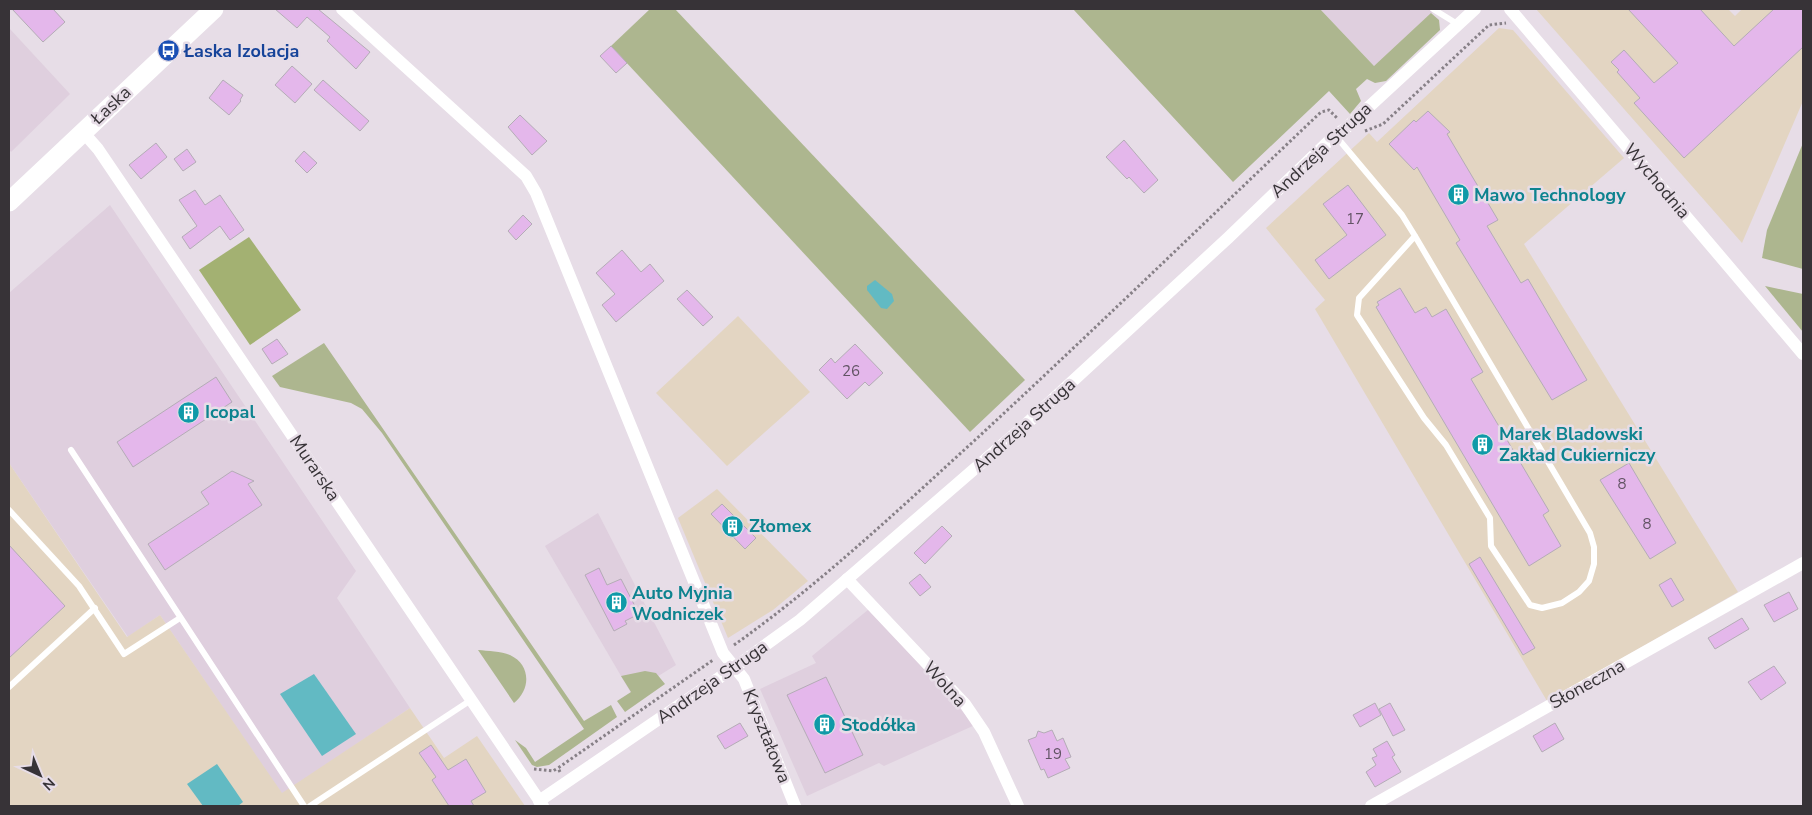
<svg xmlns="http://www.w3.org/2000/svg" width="1812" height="815" font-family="'Nunito Sans',sans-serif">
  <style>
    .built { fill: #dfcfde }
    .industrial { fill: #e3d5c2 }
    .green { fill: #adb68f }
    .forest { fill: #a3b172 }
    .water { fill: #62bac3 }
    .building { fill: #e4b7eb; stroke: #b4acb6 }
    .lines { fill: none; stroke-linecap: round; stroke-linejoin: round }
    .path { stroke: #878087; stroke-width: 3; stroke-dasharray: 2.5 2.5; stroke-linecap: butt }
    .lane { stroke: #fff; stroke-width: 6 }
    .street { stroke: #fff; stroke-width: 12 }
    .secondary { stroke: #fff; stroke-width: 19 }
    .labels { text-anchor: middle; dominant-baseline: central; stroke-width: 5; stroke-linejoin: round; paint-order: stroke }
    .number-label { font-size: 15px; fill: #625464 }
    .transit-label { font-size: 18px; font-weight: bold; fill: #164399; stroke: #e7dde7; text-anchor: start }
    .street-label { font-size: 18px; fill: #373337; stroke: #e7dde7 }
    .culture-label { font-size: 18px; font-weight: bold; fill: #0d838f; stroke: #e7dde7; text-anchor: start }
  </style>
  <rect width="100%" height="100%" fill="#e7dde7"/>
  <g class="built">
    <polygon points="1320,9 1436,9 1374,66"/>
    <polygon points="9,28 70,94 11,152 9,149"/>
    <polygon points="110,205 356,571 337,598 410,708 282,794 160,615 128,637 9,463 9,293"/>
    <polygon points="598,513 676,665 631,693 545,546"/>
    <polygon points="869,609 975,725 884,766 879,763 807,796 760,689 816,663 812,656"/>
  </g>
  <g class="industrial">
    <polygon points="1536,9 1728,9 1735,16 1742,9 1803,9 1803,101 1742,243"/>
    <polygon points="1499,28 1513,30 1624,158 1524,244 1738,592 1547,701 1315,309 1325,300 1266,228 1369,133 1377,142"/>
    <polygon points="738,316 810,392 727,466 656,393"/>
    <polygon points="9,463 127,637 160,615 282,793 410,708 444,758 477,736 525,806 9,806"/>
    <polygon points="717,489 808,581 773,610 728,638 678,518"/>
  </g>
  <g class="green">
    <polygon points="650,9 675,9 1025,380 970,432 611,46"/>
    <polygon points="1073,9 1320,9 1374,66 1431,13 1439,20 1440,30 1386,81 1375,83 1367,79 1356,89 1361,101 1350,114 1329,91 1233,182"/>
    <polygon points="1803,143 1803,269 1762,258 1767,230"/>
    <polygon points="1765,286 1803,294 1803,332"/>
    <polygon points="324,343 584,721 611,705 617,717 549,765 537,767 532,765 515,740 526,748 535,762 584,729 382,433 362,409 351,403 280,387 272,376"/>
    <path d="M478,650C488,651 501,651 510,655C531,665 531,689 514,703Z"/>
    <polygon points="645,671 656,673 665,684 625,712 617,701 631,692 621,676"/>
  </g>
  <polygon class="forest" points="249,237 301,310 250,345 199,270"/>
  <g class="water">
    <polygon points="875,280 892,294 894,301 887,309 881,308 867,290 867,286"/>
    <polygon points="314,674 356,734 322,756 280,694"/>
    <polygon points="217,764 243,802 238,806 203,806 187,784"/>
  </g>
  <g class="building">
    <polygon points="12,9 53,9 65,22 43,42"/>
    <polygon points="275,9 318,9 370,52 356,69 327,41 330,37 307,17 297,28"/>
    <polygon points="1628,9 1700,9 1734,46 1774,9 1803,9 1803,47 1684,158 1634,103 1640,98 1617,72 1619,70 1611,62 1624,50 1654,83 1678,63"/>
    <polygon points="611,46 627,63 616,73 600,56"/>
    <polygon points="292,66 312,84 295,103 275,85"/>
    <polygon points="223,80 243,95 240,100 241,101 229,115 209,98"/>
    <polygon points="323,80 369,121 360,131 314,90"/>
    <polygon points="1428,111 1450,132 1447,134 1498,220 1487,226 1521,283 1528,279 1587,380 1552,400 1456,243 1460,240 1417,167 1414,170 1389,144 1414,120 1416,122"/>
    <polygon points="520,115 547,141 532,155 508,127"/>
    <polygon points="1124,140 1158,180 1144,193 1129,177 1127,179 1106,157"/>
    <polygon points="156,143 167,157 141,179 129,165"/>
    <polygon points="187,149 196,162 183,171 174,159"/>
    <polygon points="304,151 317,163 307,173 295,161"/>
    <polygon points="1348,185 1386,235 1329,279 1315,260 1347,235 1323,204"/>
    <polygon points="195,190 205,205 220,195 244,230 230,240 220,226 190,249 182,237 197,226 179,200"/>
    <polygon points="523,215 532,224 516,240 508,231"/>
    <polygon points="622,250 641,272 650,264 664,281 616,322 602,305 615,294 596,273"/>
    <polygon points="1400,288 1415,313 1426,307 1432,317 1446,309 1483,372 1471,379 1549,511 1543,515 1561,546 1529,566 1376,307 1379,305 1377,302"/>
    <polygon points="687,290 713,317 703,326 677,299"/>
    <polygon points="277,339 288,354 272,364 262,349"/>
    <polygon points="855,344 883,373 869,386 865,382 847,399 819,370 831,358 835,363"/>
    <polygon points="216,377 232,402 133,467 117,442"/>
    <polygon points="1629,463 1676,543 1650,559 1600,480"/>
    <polygon points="232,471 254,481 248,484 262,505 165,570 148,544 209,504 201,492"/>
    <polygon points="722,504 756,538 745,549 711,514"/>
    <polygon points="942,526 952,536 925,564 914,553"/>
    <polygon points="9,545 65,606 9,658"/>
    <polygon points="1480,557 1535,648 1523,655 1469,564"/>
    <polygon points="599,568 607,585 621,579 639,614 625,621 627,624 614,631 585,575"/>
    <polygon points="920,574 931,587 920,596 909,583"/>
    <polygon points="1671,578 1684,600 1672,607 1659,585"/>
    <polygon points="1789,592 1798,609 1774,622 1764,605"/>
    <polygon points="1742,618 1749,629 1715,649 1708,638"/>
    <polygon points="1774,666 1786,683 1761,700 1748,682"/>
    <polygon points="826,677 863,755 825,773 787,695"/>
    <polygon points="1375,703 1381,715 1360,727 1353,715"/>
    <polygon points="1390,703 1405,730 1393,736 1379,709"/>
    <polygon points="740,723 748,736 725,749 717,736"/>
    <polygon points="1555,723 1564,739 1542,752 1533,736"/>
    <polygon points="1052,730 1057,741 1063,738 1071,757 1065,759 1070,768 1048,778 1044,769 1041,770 1028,740 1036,737 1038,731 1044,733"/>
    <polygon points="1387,741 1395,755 1392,757 1401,772 1375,787 1366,772 1376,765 1372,758 1377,756 1373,749"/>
    <polygon points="431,745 448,770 466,759 486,792 471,801 474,806 449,806 432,780 436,777 419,753"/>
  </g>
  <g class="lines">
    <g class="path">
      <polyline points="1365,131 1383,124 1489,25 1506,23"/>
      <path d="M734,645C820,584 896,512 974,441C1091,333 1205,222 1321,112L1329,110L1337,118"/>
      <polyline points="534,769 553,771 558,768"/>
      <polyline points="560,772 558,768 713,660"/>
    </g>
    <g class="lane">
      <polyline points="1433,9 1459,25"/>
      <polyline points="1335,135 1402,215 1415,236 1590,533 1594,547 1594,564 1589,581 1579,592 1562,603 1542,608 1530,605 1491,546 1490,518 1446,445 1424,418 1357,315 1359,298 1415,236"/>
      <polyline points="71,450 304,806"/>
      <polyline points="9,510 79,586 124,654 180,618"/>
      <polyline points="9,687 95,608"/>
      <polyline points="310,806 471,700"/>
    </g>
    <g class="street">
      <polyline points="342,9 526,176 536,193 723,653 744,679 795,806"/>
      <polyline points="1510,9 1803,354"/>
      <polyline points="83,132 98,149 543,806"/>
      <polyline points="847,579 965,704 984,732 1018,806"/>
      <polyline points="539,801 735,667 800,620 1024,426 1228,238 1335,135 1346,128 1475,9"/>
      <polyline points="1371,806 1803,563"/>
    </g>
    <polyline class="secondary" points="9,202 214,9"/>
  </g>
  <defs>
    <symbol id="bus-disc" viewBox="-11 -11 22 22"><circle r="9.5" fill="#1a4fb4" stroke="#e7dde7"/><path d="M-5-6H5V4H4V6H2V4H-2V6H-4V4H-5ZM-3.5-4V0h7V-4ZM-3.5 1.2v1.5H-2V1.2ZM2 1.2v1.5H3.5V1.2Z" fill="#fff"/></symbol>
    <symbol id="building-disc" viewBox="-11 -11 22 22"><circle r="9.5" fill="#0f9aa8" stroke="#e7dde7"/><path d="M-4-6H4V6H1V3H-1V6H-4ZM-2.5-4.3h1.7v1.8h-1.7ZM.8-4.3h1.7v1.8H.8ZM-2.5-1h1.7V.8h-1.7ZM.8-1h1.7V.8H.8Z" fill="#fff"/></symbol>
  </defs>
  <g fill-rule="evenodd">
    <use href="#bus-disc" x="156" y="38" width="25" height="25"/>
    <use href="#building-disc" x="1446" y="182" width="25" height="25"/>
    <use href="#building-disc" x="176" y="400" width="25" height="25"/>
    <use href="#building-disc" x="1470" y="432" width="25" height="25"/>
    <use href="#building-disc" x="720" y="514" width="25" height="25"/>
    <use href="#building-disc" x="604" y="590" width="25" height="25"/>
    <use href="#building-disc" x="812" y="712" width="25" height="25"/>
  </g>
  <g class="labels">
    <g class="number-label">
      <text x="1355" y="219">17</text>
      <text x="851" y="371">26</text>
      <text x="1622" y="484">8</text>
      <text x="1647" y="524">8</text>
      <text x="1053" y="754">19</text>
    </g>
    <g class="transit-label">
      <text x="184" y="51">Łaska Izolacja</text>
    </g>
    <g class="street-label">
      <text transform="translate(111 105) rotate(-43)">Łaska</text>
      <text transform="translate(1321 150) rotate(-43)">Andrzeja Struga</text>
      <text transform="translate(1657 181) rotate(50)">Wychodnia</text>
      <text transform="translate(1024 425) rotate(-42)">Andrzeja Struga</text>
      <text transform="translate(315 468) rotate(56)">Murarska</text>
      <text transform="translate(712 682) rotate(-35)">Andrzeja Struga</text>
      <text transform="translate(945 684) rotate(48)">Wolna</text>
      <text transform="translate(1587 684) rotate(-29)">Słoneczna</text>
      <text transform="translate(767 736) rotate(68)">Kryształowa</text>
    </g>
    <g class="culture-label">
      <text x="1474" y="195">Mawo Technology</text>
      <text x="205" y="412">Icopal</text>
      <text x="1499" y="434">Marek Bladowski<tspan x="1499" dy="21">Zakład Cukierniczy</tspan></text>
      <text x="749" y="526">Złomex</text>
      <text x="632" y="593">Auto Myjnia<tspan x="632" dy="21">Wodniczek</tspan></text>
      <text x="841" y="725">Stodółka</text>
    </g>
  </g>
  <rect width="1812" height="815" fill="none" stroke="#373337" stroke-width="20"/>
  <g transform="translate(40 775) rotate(136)" stroke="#e7dde7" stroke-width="4" paint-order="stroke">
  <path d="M0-4L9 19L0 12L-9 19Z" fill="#373337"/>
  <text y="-8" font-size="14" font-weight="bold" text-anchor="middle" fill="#373337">N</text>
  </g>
</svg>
